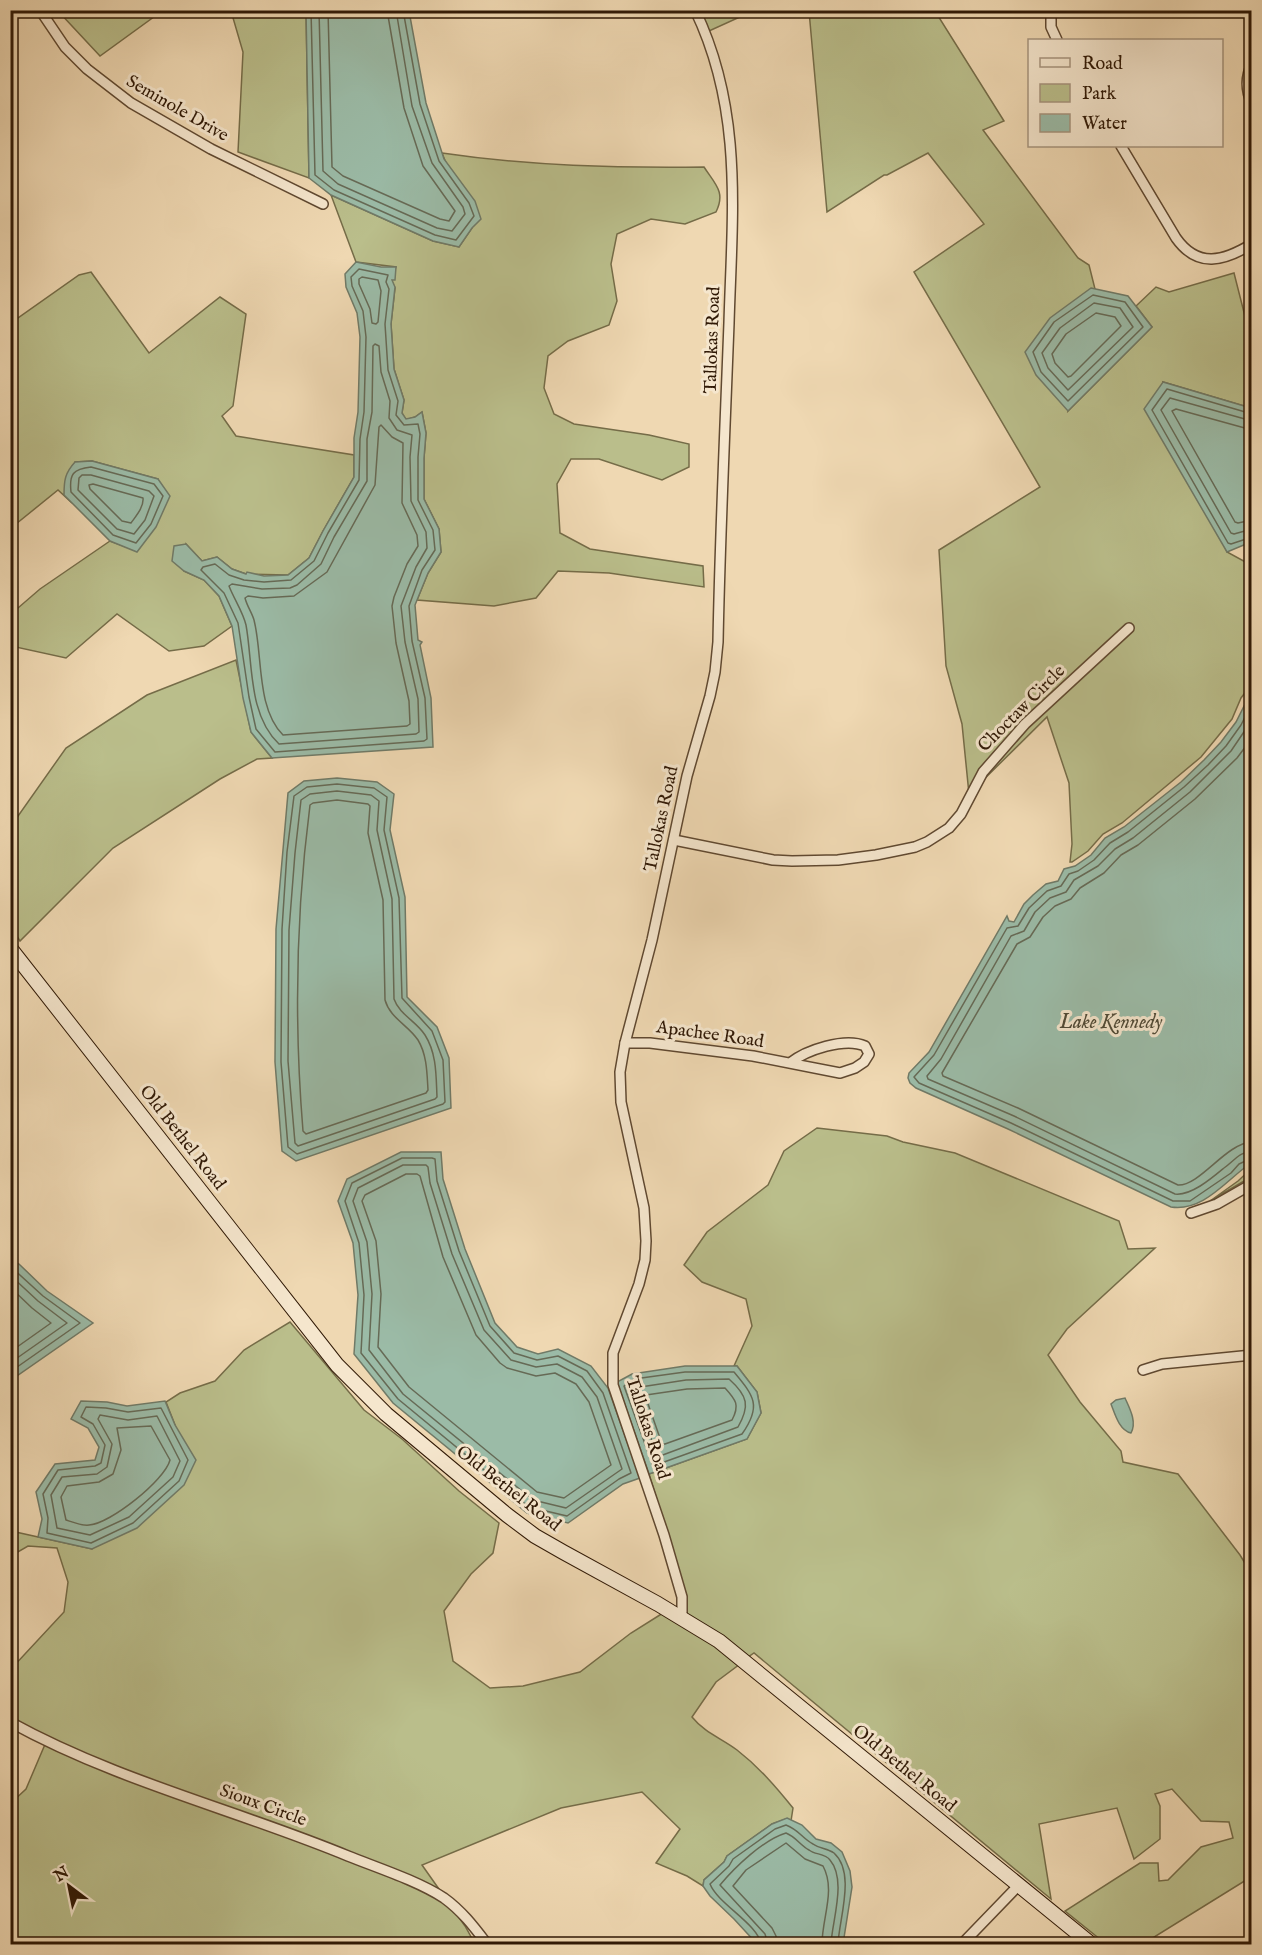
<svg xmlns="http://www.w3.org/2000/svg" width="1262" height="1955" font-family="'IM FELL English',serif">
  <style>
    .green { fill: #babe8b; stroke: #756c48; stroke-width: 1.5 }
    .water { fill: #9bbba7; stroke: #707a67; stroke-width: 1.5 }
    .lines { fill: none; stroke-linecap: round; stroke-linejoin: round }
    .shore { stroke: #666a56; stroke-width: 1.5 }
    .street-casing { stroke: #604931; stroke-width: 12 }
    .secondary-casing { stroke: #301906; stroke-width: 16 }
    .street { stroke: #f5e6cd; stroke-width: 9 }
    .secondary { stroke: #f5e6cd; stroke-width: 14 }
    .labels { text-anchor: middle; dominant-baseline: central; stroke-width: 6; stroke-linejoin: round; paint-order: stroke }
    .street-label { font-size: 18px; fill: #301906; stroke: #f5e6cd }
    .water-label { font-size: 20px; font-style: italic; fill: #504a36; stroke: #f5e6cd }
  </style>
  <rect width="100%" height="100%" fill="#efd8b2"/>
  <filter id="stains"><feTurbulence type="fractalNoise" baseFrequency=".00333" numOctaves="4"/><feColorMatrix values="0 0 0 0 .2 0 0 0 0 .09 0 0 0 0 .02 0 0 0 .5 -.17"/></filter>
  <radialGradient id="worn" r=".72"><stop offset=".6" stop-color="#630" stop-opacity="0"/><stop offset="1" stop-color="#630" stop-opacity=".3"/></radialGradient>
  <g class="green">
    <polygon points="58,11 162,11 100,56"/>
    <polygon points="231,11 306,11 309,178 238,152 243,52"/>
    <polygon points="700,11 753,11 709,31"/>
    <polygon points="809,11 935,11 1004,121 983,130 1078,258 1089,265 1095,289 1091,289 1068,411 1152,327 1136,306 1156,287 1169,292 1234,273 1251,340 1251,408 1163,382 1227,552 1251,565 1251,685 1241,698 1232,719 1201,757 1122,823 1103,834 1088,851 1072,862 1070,862 1072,844 1069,783 1047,717 969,794 962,724 946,666 939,550 1040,487 914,272 984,224 928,153 887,175 884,175 827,212"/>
    <path d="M442,153C530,166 616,168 704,167C715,184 726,192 716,212L685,224L651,219L617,234L611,264L617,301L609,325L568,341L548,356L544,388L554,414L574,424L649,435L689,444V467L662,480L599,459H571L557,484L560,533L590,549L703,566L704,587L609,573L558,571L536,598L494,606L417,600L428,573L441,552L439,529L424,499V458L426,433L422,412L415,417L406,420L402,413L404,400L394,369L391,324L395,288L391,280L396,267L356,262L331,195L433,241L459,247L472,228Z"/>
    <polygon points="91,272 149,353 220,297 246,314 233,406 222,416 236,436 354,455 354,477 323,531 309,558 288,575 246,574 232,569 217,557 202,561 186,544 184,571 204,580 219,596 232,626 204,646 169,651 117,614 66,658 11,646 11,614 40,589 110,541 137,551 158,479 92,461 75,462 64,495 72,503 58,490 11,528 11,323 79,275"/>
    <polygon points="236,660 251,732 272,758 257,759 220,779 113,848 20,941 11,927 11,826 66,748 147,695"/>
    <polygon points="817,1128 887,1136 903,1142 955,1153 1119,1221 1128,1249 1155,1248 1067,1329 1048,1355 1080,1402 1121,1451 1123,1462 1178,1474 1240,1555 1251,1573 1251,1877 1143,1944 1106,1944 1065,1911 1140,1863 1158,1863 1159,1881 1168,1880 1201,1847 1233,1838 1229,1822 1201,1821 1172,1789 1155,1794 1160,1806 1160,1839 1134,1859 1117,1808 1039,1824 1051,1899 754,1653 748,1657 687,1615 687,1597 649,1474 747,1439 761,1413 757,1392 737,1366 734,1366 752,1326 746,1299 702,1282 684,1265 707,1232 768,1185 784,1151"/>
    <polygon points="1251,1169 1251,1177 1210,1201 1238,1181"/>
    <path d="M290,1322L364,1410L402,1439L459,1491L499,1523L493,1553L471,1574L444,1611L453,1661L490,1688L523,1686L580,1672L631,1633L663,1613L717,1646L740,1664L716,1682L692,1717C705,1733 721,1738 737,1750C759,1767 776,1787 793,1808L791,1821L786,1819L772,1824L727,1856L724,1862L704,1880L703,1886L687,1876L656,1863L680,1829L642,1792L561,1808L422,1865L465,1926L475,1944H11V1803L26,1789L46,1742L11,1716V1669L64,1612L68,1582L57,1548L28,1546L11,1556V1531L92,1549L175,1425L166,1402L180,1393L215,1381L244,1350Z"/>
  </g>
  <g class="water">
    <polygon points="306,11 409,11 426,103 444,159 475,201 481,219 472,228 459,247 433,241 331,195 309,178"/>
    <polygon points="356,262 381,267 396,267 395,280 392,280 395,287 391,324 394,369 404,400 402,413 406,419 415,417 422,412 426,433 424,458 424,499 439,529 441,552 428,573 415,605 418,640 422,642 420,645 431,698 433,747 272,758 251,732 243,698 232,626 219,596 204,580 184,571 172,561 174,546 186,544 202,561 217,557 232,569 246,574 247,572 264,576 288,575 309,558 323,531 354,477 354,438 358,412 360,337 357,313 346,287 345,274"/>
    <polygon points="1091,288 1128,296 1152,327 1068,411 1036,375 1025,352 1050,318"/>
    <polygon points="1163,382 1251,408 1251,542 1227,552 1144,409"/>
    <path d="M92,461L158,479L170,496L156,527L137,552L110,541L64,495C64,480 65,473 75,462Z"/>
    <path d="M1251,692V1163C1227,1179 1204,1212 1171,1207L1008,1129L916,1088L910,1083L908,1078L909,1073L929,1052L1007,916L1009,921L1014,922L1024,904L1033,895L1046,884L1058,881L1064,869L1075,866L1091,855L1105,838L1124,827L1181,782L1204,760L1221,742L1236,722Z"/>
    <polygon points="337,778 377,782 394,794 390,830 405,897 407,997 437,1027 449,1058 451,1108 296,1161 282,1151 275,1062 276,929 288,793 304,781"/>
    <polygon points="401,1152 441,1152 443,1179 465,1249 495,1323 517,1347 538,1354 558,1349 591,1366 608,1388 640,1478 623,1484 568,1523 527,1513 393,1403 354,1354 358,1295 353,1243 338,1201 347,1179"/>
    <polygon points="11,1259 19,1264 47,1291 93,1323 11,1380"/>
    <polygon points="685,1366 737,1366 757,1392 761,1413 747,1439 649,1474 617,1382 632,1374"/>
    <path d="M1125,1398C1130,1409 1137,1422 1131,1433C1119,1430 1115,1414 1111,1404L1116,1400Z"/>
    <polygon points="81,1401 107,1402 127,1406 165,1401 175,1425 196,1460 184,1485 137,1528 92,1549 38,1537 42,1519 36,1492 55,1464 95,1460 99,1447 88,1428 71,1419"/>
    <polygon points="787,1818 802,1825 816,1839 831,1843 842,1852 850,1871 852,1887 843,1944 757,1944 734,1919 710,1896 703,1886 704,1880 724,1862 727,1856 772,1824"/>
  </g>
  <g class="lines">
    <g class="shore">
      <polyline points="311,10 315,175 334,190 435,235 456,240 474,216 469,203 439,161 420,104 403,10"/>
      <polyline points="319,10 323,171 338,184 437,228 452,231 465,214 463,207 432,163 412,106 396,10"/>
      <polyline points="328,10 332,167 343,176 440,219 449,221 455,211 423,166 404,108 387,10"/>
      <polygon points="359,269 388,275 386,282 389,289 385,324 388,370 398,401 396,415 404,425 418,424 420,434 418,457 418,500 433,530 435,550 422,570 409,606 412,641 425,698 427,739 424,741 275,752 256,729 249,697 238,623 224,593 201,570 203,567 215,564 229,575 244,580 264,582 291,580 314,561 328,533 359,480 360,439 364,412 366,337 363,311 352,286 351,277"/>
      <polygon points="362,277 378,280 381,291 378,322 376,324 372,323 370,309 359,284 359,279"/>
      <polygon points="1093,295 1125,302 1143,327 1068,401 1041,372 1033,352 1054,322"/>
      <polygon points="1094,303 1120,308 1133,327 1068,390 1048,368 1042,353 1060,328"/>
      <polygon points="1096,313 1115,317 1121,326 1071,376 1068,377 1055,363 1052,354 1066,334"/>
      <path d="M375,344L379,346L381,372L390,401L389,418L397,430L412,435L410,457L411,501L426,532L427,548L416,567L401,606L405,642L418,699L419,732L416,734L279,744C248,715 253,663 246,625C243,612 234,599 229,586L232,584L262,589L290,588L297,585L321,564L334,537L367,481V439L372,412L373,346Z"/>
      <polyline points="1252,414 1167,389 1152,410 1228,543 1231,544 1252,537"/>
      <polyline points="1252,421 1170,398 1161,410 1231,533 1234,534 1252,529"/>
      <path d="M381,425L392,437L403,443L402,503L417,535L418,546L407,564L394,597L392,606L396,643L409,701L410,724L407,726L283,735C256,708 263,655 254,620C252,613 247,606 245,598L248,596L263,598L294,596L327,572L375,485L379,427Z"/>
      <polyline points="1252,430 1176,409 1172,411 1235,522 1238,523 1252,520"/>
      <path d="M91,467L154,484L163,496L151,524L136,543L113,535L71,492C69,474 73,469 91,467Z"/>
      <polygon points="91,475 149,491 154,496 145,520 134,534 117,529 78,490 79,478 82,475"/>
      <path d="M93,484L143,498C144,507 136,516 131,523L122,521L90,489L89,485Z"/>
      <polyline points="1252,703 1241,725 1226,746 1208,765 1184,787 1128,832 1110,843 1094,860 1078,871 1069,874 1061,886 1047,891 1029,908 1018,926 1007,928 934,1055 914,1077 919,1083 1011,1123 1173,1201 1190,1201 1231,1173 1239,1164 1252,1158"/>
      <path d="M1252,720L1231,751L1190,792L1133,838L1115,849L1098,866L1074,880L1066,892L1050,898L1035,912L1024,931L1011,936L941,1059L927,1076L928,1079L1014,1116L1175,1194C1191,1196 1212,1178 1224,1168C1234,1161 1239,1152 1252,1151"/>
      <path d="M1252,738L1237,758L1195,799L1138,845L1121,855L1104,873L1080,888L1071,899L1055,906L1043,917L1030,937L1017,944L942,1073L943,1076L1018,1108L1178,1185C1200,1186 1226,1143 1252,1142"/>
      <polygon points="337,784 374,788 387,797 384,830 399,898 402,998 432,1031 443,1060 445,1102 443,1104 297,1154 288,1147 281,1062 282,929 287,852 294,796 307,787"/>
      <path d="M337,791L371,795L379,801L377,830L392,899L394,999C399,1014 417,1022 425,1035C437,1054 436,1076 437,1097L435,1099L298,1146L295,1143L288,1061L289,930L295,853L301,800L310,794Z"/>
      <path d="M337,800L368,804L370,806L368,833L383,900L385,1000C390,1018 408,1025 418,1040C427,1055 427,1073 428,1090L426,1093L306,1134L303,1131C294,1022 296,913 310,805L313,803Z"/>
      <polygon points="402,1158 432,1158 435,1159 437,1181 459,1251 490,1326 514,1353 537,1360 558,1356 587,1371 603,1393 631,1473 619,1479 567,1516 529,1507 398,1399 361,1353 364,1295 359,1243 345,1201 352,1183"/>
      <polygon points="403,1165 426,1165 428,1167 430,1183 452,1254 484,1330 511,1360 536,1367 557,1364 582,1377 597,1397 622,1469 566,1508 533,1500 403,1394 369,1350 372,1294 367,1242 353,1201 358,1188"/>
      <polygon points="406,1174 417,1174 420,1176 443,1257 476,1335 500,1363 507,1368 536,1376 555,1373 576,1384 589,1402 611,1465 564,1498 537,1492 409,1387 378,1347 381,1294 376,1241 362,1201 365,1195"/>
      <polyline points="10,1266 43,1296 80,1323 10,1372"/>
      <polyline points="10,1275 38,1301 67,1323 10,1363"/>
      <polyline points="10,1287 32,1308 51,1323 10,1352"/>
      <path d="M685,1372H734C754,1396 762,1406 742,1434L653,1466L624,1386L634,1379Z"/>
      <path d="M729,1379C748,1396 750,1406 738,1427L660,1456L657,1455L634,1391V1388L686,1380Z"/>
      <path d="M725,1388C736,1400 740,1405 732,1420L665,1444H662L646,1398V1395L687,1389Z"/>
      <polygon points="86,1407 106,1408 128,1412 161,1408 188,1460 179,1481 133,1523 91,1543 47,1533 48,1518 43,1494 58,1470 95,1466 101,1463 105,1445 93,1424 81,1417"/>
      <polygon points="100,1415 128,1420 157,1416 180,1461 173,1477 129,1517 90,1535 57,1528 51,1495 62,1477 97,1474 107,1467 112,1444 98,1419"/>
      <path d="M151,1426L170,1460C165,1480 110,1524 89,1525C82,1526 72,1522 66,1520L61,1497L67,1486L99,1482L113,1474L121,1450L117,1428Z"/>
      <path d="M761,1944C758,1924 718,1904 710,1884L729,1866L733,1859L775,1829L786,1825C799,1830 802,1838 813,1844C820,1849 827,1848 834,1853C856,1873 839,1919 838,1944"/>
      <path d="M768,1944L765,1934L720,1885C735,1867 763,1840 786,1833C796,1837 800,1845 809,1850C815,1855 825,1853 830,1860C847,1880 832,1921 831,1944"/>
      <path d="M777,1944L776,1936L772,1928L733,1886L746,1870L786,1843L805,1859L823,1866C836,1890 822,1918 822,1944"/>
    </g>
    <defs>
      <g id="street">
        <polyline points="40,10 65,47 87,69 131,103 211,149 323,204"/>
        <polyline points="1051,10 1051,27 1057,40"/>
        <path d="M1252,64C1245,78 1246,91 1252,104"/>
        <path d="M1121,146L1176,238C1198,269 1224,261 1252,244"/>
        <polyline points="674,840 773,860 792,861 838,860 876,855 915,847 927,842 949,828 961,814 983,772 1025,724 1129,628"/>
        <path d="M625,1043H650L753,1056L840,1073L855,1068L864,1062L869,1054L865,1046C845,1037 806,1050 790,1063"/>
        <polyline points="1191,1213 1217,1204 1252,1184"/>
        <polyline points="1143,1370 1162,1364 1252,1355"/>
        <path d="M682,1618V1597L664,1535L613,1385V1353L639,1284L645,1260L646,1241L644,1208L621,1102L620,1072L625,1043L652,940L687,776L710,696L715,672L718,642C720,536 725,430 729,323C732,216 744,111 695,10"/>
        <path d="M10,1722C117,1781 237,1810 348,1856C378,1868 418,1881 444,1898C462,1911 474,1927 487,1944"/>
        <polyline points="962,1944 1018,1886"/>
      </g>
      <polyline id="secondary" points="10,948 337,1365 386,1414 507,1515 535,1536 563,1552 658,1604 719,1641 1091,1944"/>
    </defs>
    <use href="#street" class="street-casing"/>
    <use href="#secondary" class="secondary-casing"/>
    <use href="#street" class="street"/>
    <use href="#secondary" class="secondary"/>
  </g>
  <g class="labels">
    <g class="street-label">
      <text transform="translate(177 109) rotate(30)">Seminole Drive</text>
      <text transform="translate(713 340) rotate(-88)">Tallokas Road</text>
      <text transform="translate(1022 709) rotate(-45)">Choctaw Circle</text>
      <text transform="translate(662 819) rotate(-78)">Tallokas Road</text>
      <text transform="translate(710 1035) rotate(8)">Apachee Road</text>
      <text transform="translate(182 1138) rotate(52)">Old Bethel Road</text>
      <text transform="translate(647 1428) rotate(72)">Tallokas Road</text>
      <text transform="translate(508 1489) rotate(38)">Old Bethel Road</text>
      <text transform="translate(904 1769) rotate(39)">Old Bethel Road</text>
      <text transform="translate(263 1806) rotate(20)">Sioux Circle</text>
    </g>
    <g class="water-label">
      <text x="1111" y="1022">Lake Kennedy</text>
    </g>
  </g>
  <rect width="1262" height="1955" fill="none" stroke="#efd8b2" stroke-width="36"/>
  <rect x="12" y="12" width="1238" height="1931" fill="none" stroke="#301906" stroke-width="3"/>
  <rect x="18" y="18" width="1226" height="1919" fill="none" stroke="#301906" stroke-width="1.5"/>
  <rect x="1028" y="39" width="195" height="108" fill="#f5e6cd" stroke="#a6947d" stroke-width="1.5"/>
  <rect x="1040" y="58" width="30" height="9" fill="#f5e6cd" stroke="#a6947d" stroke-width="1.5"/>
  <text x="1082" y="69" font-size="18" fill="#301906">Road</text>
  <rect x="1040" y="84" width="30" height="18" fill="#babe8b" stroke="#a6947d" stroke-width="1.5"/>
  <text x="1082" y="99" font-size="18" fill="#301906">Park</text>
  <rect x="1040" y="114" width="30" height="18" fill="#9bbba7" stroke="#a6947d" stroke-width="1.5"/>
  <text x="1082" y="129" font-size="18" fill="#301906">Water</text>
  <g transform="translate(69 1886) rotate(328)" stroke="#f5e6cd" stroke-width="4.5" paint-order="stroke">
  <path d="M0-4.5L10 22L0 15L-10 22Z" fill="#301906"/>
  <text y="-9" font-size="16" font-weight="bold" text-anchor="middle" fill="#301906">N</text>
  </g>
  <rect width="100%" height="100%" filter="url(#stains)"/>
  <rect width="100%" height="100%" fill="url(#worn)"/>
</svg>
